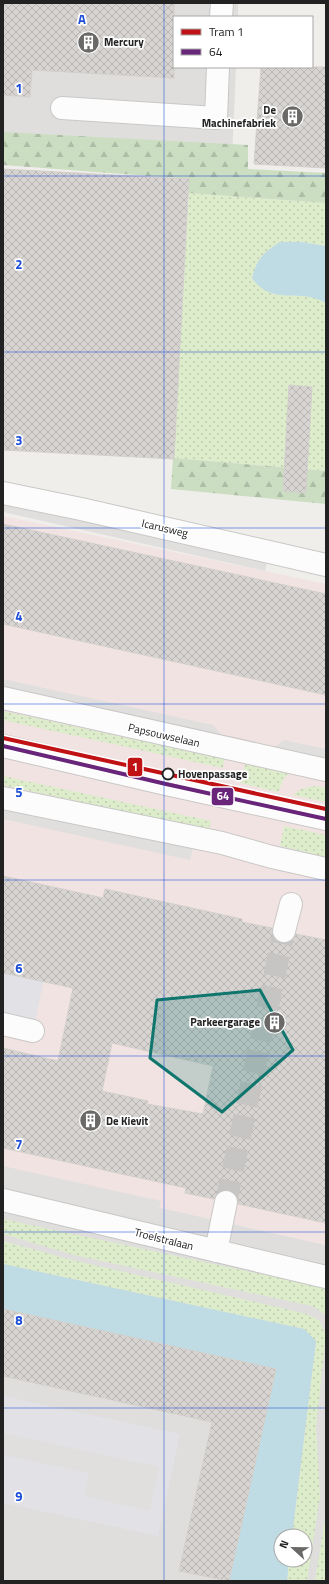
<svg xmlns="http://www.w3.org/2000/svg" width="329" height="1584" font-family="'Titillium Web',sans-serif">
  <style>
    .residential { fill: #dfdedc; fill-rule: evenodd }
    .commercial { fill: #f1e3e1 }
    .grass { fill: url(#grass-dots) }
    .forest { fill: url(#forest-firs) }
    .parking { fill: #e0dfde }
    .plaza { fill: #e2e1e5 }
    .water { fill: #bfdbe3 }
    .building { fill: url(#building-cross-hatch); stroke: #d3d0cc; fill-rule: evenodd }
    .lines { fill: none; stroke-linecap: round; stroke-linejoin: round }
    .minor-tunnel { stroke: #c7c5c3; stroke-width: 22; stroke-dasharray: 22 11; stroke-linecap: butt }
    .minor-casing { stroke: #c9c8c7; stroke-width: 24 }
    .minor { stroke: #fdfcfc; stroke-width: 22 }
    .bus-1-casing { stroke: #fff; stroke-width: 7 }
    .bus-1 { stroke: #68257a; stroke-width: 4 }
    .tram-1-casing { stroke: #fff; stroke-width: 7 }
    .tram-1 { stroke: #c01115; stroke-width: 4 }
    .marked { fill: #0f766e; fill-opacity: 0.2; stroke: #0f766e; stroke-width: 3; stroke-linejoin: round }
    .grid { fill: none; stroke: #1d4ed8; stroke-width: 1; stroke-opacity: 0.55 }
    .stop-dot { fill: #fff; stroke: #222; stroke-width: 2 }
    .labels { text-anchor: middle; dominant-baseline: central; stroke-width: 3.5; stroke-linejoin: round; paint-order: stroke }
    .poi-label { font-size: 11px; font-weight: bold; fill: #222; stroke: #fff; text-anchor: start }
    .street-label { font-size: 11px; fill: #222; stroke: #fff }
    .stop-label { font-size: 11px; font-weight: bold; fill: #222; stroke: #fff; text-anchor: start }
    .grid-label { font-size: 13px; text-anchor: middle; font-weight: bold; fill: #1d4ed8; stroke: #fff; stroke-width: 3.5; stroke-linejoin: round; paint-order: stroke }
    .line-badge { stroke: #fff; stroke-width: 1.5 }
    .badge-label { font-size: 11px; text-anchor: middle; font-weight: bold; fill: #fff }
  </style>
  <defs>
    <pattern id="grass-dots" width="8" height="8" patternUnits="userSpaceOnUse"><rect width="8" height="8" fill="#ddeccb"/><path d="M2 2h.1M6 6h.1" fill="none" stroke="#bdcaae" stroke-width="1.8" stroke-linecap="round"/></pattern>
    <pattern id="forest-firs" width="22" height="20" patternUnits="userSpaceOnUse"><rect width="22" height="20" fill="#cbdec1"/><path d="M5 1l3.5 6h-7zM16 11l3.5 6h-7z" fill="#aebea6"/></pattern>
    <pattern id="building-cross-hatch" width="8" height="8" patternUnits="userSpaceOnUse"><rect width="8" height="8" fill="#d7d4d2"/><path d="M0 0l8 8M0 8l8-8" fill="none" stroke="#b8b6b4"/></pattern>
  </defs>
  <rect width="100%" height="100%" fill="#f0eeeb"/>
  <g class="residential">
    <polygon points="3,3 238,3 238,17 174,17 174,67 236,67 232,157 3,144"/>
    <path d="M3,1172L326,1245V1581H3ZM281,1536H305V1560H281Z"/>
  </g>
  <polygon class="commercial" points="3,516 326,584 326,1245 3,1172"/>
  <g class="grass">
    <polygon points="189,193 326,203 326,246 301,242 271,294 317,297 326,303 326,471 173,458"/>
    <polygon points="3,711 224,759 223,768 3,720"/>
    <polygon points="245,764 289,774 284,778 278,792 240,783"/>
    <polygon points="3,776 211,821 209,830 3,785"/>
    <polygon points="315,786 326,788 326,802 293,795 301,789"/>
    <polygon points="284,826 326,835 326,857 280,846"/>
    <polygon points="3,1219 326,1288 326,1315 312,1306 74,1255 3,1234"/>
    <polygon points="3,1241 72,1260 307,1314 319,1320 326,1335 316,1427 320,1496 307,1581 287,1581 289,1560 305,1560 305,1536 292,1536 316,1341 304,1329 3,1264"/>
    <polygon points="326,1512 326,1581 315,1581"/>
  </g>
  <g class="forest">
    <polygon points="3,132 248,145 248,169 326,173 326,203 189,193 189,179 3,165"/>
    <polygon points="173,458 326,471 326,504 171,489"/>
  </g>
  <g class="parking">
    <polygon points="3,503 267,563 265,571 167,549 3,512"/>
    <polygon points="3,679 213,725 223,737 3,691"/>
    <polygon points="284,740 326,749 326,760 272,749"/>
    <polygon points="3,807 193,848 190,860 3,819"/>
    <polygon points="3,1166 161,1201 156,1222 3,1188"/>
    <polygon points="3,1396 180,1434 158,1536 3,1503"/>
  </g>
  <g class="plaza">
    <polygon points="3,961 46,971 33,1031 3,1024"/>
    <polygon points="3,1396 180,1434 158,1536 3,1503 3,1455 89,1473 84,1496 150,1511 159,1467 3,1433"/>
  </g>
  <g class="water">
    <path d="M280,242H301L326,246V303C300,287 272,307 252,278C258,257 262,254 280,242Z"/>
    <polygon points="3,1264 304,1329 316,1341 292,1536 281,1536 281,1560 289,1560 287,1581 229,1581 276,1369 3,1309"/>
  </g>
  <g class="building">
    <polygon points="3,3 174,3 174,78 32,70 30,97 3,95"/>
    <polygon points="261,67 326,67 326,168 254,164"/>
    <polygon points="3,169 189,179 174,459 3,450"/>
    <polygon points="289,385 312,387 306,493 283,491"/>
    <polygon points="3,524 326,594 326,695 3,624"/>
    <path d="M3,876L103,898L105,889L242,919V922L272,928V934L275,940L281,943H287L293,940L296,934L326,940V1223L238,1204V1198L235,1193L229,1190H222L217,1193L214,1199L185,1193L186,1188L3,1148V1048L58,1061L73,988L3,973ZM112,1043L213,1066L203,1114L147,1104L148,1101L102,1091Z"/>
    <polygon points="3,1309 276,1369 229,1581 179,1571 212,1422 3,1376"/>
  </g>
  <g class="lines">
    <polyline class="minor-tunnel" points="226,1202 284,931"/>
    <defs>
      <g id="minor">
        <polyline points="221,17 222,3"/>
        <polyline points="62,108 216,118 218,67"/>
        <polyline points="3,493 81,509 326,565"/>
        <polyline points="3,698 326,770"/>
        <polyline points="3,746 166,784 326,819"/>
        <polyline points="3,798 222,843 272,857 326,869"/>
        <polyline points="284,931 291,904"/>
        <polyline points="3,1024 33,1031"/>
        <polyline points="3,1200 326,1277"/>
        <polyline points="216,1251 226,1202"/>
      </g>
    </defs>
    <use href="#minor" class="minor-casing"/>
    <use href="#minor" class="minor"/>
    <defs>
      <polyline id="bus-1" points="3,746 166,784 326,819"/>
    </defs>
    <use href="#bus-1" class="bus-1-casing"/>
    <use href="#bus-1" class="bus-1"/>
    <defs>
      <polyline id="tram-1" points="3,738 326,809"/>
    </defs>
    <use href="#tram-1" class="tram-1-casing"/>
    <use href="#tram-1" class="tram-1"/>
  </g>
  <path class="marked" d="M260,990L293,1050L222,1112L150,1058L157,1000Z"/>
  <path class="grid" d="M164,3V1581M3,176H326M3,352H326M3,528H326M3,704H326M3,880H326M3,1056H326M3,1232H326M3,1408H326"/>
  <defs>
    <symbol id="building-disc" viewBox="-11 -11 22 22"><circle r="9.5" fill="#6a6968" stroke="#fff"/><path d="M-4-6H4V6H1V3H-1V6H-4ZM-2.5-4.3h1.7v1.8h-1.7ZM.8-4.3h1.7v1.8H.8ZM-2.5-1h1.7V.8h-1.7ZM.8-1h1.7V.8H.8Z" fill="#fff"/></symbol>
  </defs>
  <g fill-rule="evenodd">
    <use href="#building-disc" x="76" y="30" width="25" height="25"/>
    <use href="#building-disc" x="280" y="104" width="25" height="25"/>
    <use href="#building-disc" x="262" y="1010" width="25" height="25"/>
    <use href="#building-disc" x="78" y="1108" width="25" height="25"/>
  </g>
  <circle class="stop-dot" cx="168" cy="774" r="5.5"/>
  <g class="labels">
    <g class="poi-label">
      <text x="104" y="42">Mercury</text>
      <text x="276" y="110" text-anchor="end">De<tspan x="276" dy="13">Machinefabriek</tspan></text>
      <text x="260" y="1022" text-anchor="end">Parkeergarage</text>
      <text x="106" y="1121">De Kievit</text>
    </g>
    <g class="street-label">
      <text transform="translate(165 528) rotate(13)">Icarusweg</text>
      <text transform="translate(164 735) rotate(13)">Papsouwselaan</text>
      <text transform="translate(164 1239) rotate(14)">Troelstralaan</text>
    </g>
    <g class="stop-label">
      <text x="178" y="774">Hovenpassage</text>
    </g>
  </g>
  <g class="grid-label">
    <text x="82" y="24">A</text>
    <text x="19" y="93">1</text>
    <text x="19" y="269">2</text>
    <text x="19" y="445">3</text>
    <text x="19" y="621">4</text>
    <text x="19" y="797">5</text>
    <text x="19" y="973">6</text>
    <text x="19" y="1149">7</text>
    <text x="19" y="1325">8</text>
    <text x="19" y="1501">9</text>
  </g>
  <g class="line-badge">
    <rect x="127" y="757" width="16" height="20" rx="4" fill="#c01115"/>
    <rect x="211" y="787" width="23" height="19" rx="4" fill="#68257a"/>
  </g>
  <g class="badge-label">
    <text x="135" y="771">1</text>
    <text x="223" y="800">64</text>
  </g>
  <rect width="329" height="1584" fill="none" stroke="#222222" stroke-width="8"/>
  <rect x="173" y="16" width="140" height="52" fill="#ffffff" stroke="#a7a7a7"/>
  <rect x="181" y="29" width="20" height="6" fill="#c01115" stroke="#a7a7a7"/>
  <text x="209" y="36" font-size="12" fill="#222222">Tram 1</text>
  <rect x="181" y="49" width="20" height="6" fill="#68257a" stroke="#a7a7a7"/>
  <text x="209" y="56" font-size="12" fill="#222222">64</text>
  <g transform="translate(293 1548) rotate(292)"><circle r="19" fill="#ffffff" stroke="#a7a7a7"/>
  <path d="M0-3L7 15L0 10L-7 15Z" fill="#6a6968"/>
  <text y="-6" font-size="11" font-weight="bold" text-anchor="middle" fill="#222222">N</text>
  </g>
</svg>
